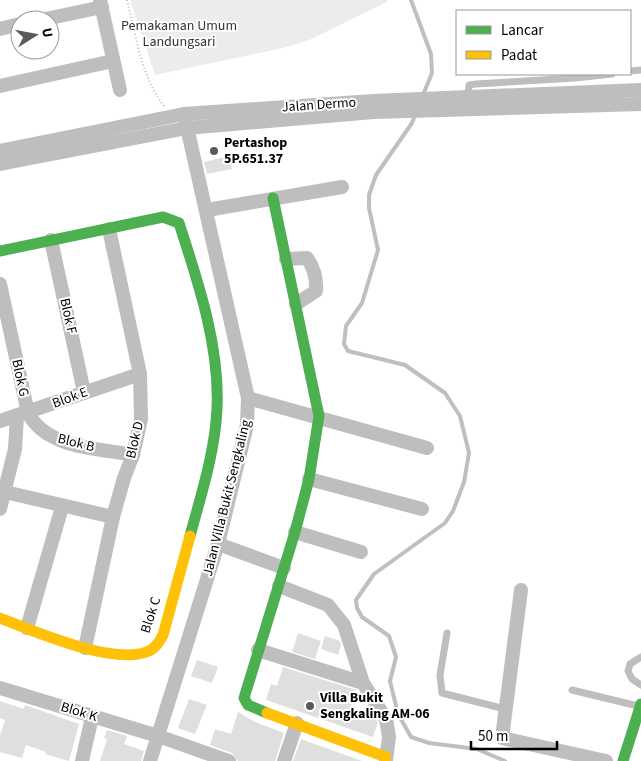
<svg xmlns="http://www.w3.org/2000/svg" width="641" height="761" font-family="'Source Sans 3',sans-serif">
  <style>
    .green { fill: #ececec }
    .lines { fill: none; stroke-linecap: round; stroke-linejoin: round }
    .stream { stroke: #bfbfbf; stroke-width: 4 }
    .building { fill: #dfdfdf }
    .path { stroke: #b9b9b9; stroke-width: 2; stroke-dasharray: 1 2.5; stroke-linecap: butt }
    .lane { stroke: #bebebe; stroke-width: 7 }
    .street { stroke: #bebebe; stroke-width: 14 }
    .fast { stroke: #4caf50; stroke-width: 11 }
    .slow { stroke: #ffc107; stroke-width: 11 }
    .poi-dot { fill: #595959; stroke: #fff; stroke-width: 2 }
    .labels { text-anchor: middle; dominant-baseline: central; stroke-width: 4; stroke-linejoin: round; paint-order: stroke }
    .park-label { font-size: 14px; fill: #333; stroke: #fff }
    .street-label { font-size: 14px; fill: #000; stroke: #fff }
    .poi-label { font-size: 14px; font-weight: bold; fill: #000; stroke: #fff; text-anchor: start }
  </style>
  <rect width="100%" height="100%" fill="#fff"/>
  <polygon class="green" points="130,0 386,0 387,2 307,41 283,48 155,75"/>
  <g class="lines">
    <g class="stream">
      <polyline points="411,0 431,54 432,73 423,95"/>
      <polyline points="416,113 412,123 376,175 369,195 369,208 378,250 362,303 346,326 344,344 348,351 405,365 445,393 460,416 469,453 464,482 453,511 445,523 374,574 356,600 357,608 362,617 389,636 396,657 390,681 398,714 411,737 429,743 477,749 505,761"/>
    </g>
  </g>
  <g class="building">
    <polygon points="229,156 232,169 207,174 204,162"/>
    <polygon points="298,633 321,641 315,659 292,652"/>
    <polygon points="325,636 340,641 341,645 338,655 321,649"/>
    <polygon points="197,660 218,667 212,683 191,676"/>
    <polygon points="283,667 356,690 350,709 374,717 378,722 373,737 266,700 271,684 277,686"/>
    <polygon points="189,699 207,705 195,734 178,728"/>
    <polygon points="0,701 24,709 25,705 79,724 69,761 45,754 46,752 26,745 22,758 0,752 0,735 5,720 0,718"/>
    <polygon points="238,712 255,722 284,733 275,761 238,761 232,753 210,745 215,729 231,734"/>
    <polygon points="107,730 127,736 124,744 144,751 141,761 100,761 107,739 104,738"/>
    <polygon points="301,739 362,761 293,761"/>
  </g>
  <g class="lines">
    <path class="path" d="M127,0C136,35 141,77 164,106"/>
    <g class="lane">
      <polyline points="630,71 641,70"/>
      <polyline points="468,97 469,85 476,84 575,78 612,74"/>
      <polyline points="447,633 440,675 442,693 505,709"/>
      <polyline points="641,657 630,664 628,671 632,679 641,685"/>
      <polyline points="572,690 638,706"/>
    </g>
    <g class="street">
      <polyline points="100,0 120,90"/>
      <polyline points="41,20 102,7"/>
      <polyline points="0,29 20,24"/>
      <polyline points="0,86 113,61"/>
      <polyline points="0,151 184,114 373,101 641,90"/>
      <polyline points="0,164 187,128 374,112 641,104"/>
      <polyline points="207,210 342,187"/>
      <polyline points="51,240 84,392"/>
      <path d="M286,259L307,258C314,268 317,278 316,291L296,304"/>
      <path d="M0,284L28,413C47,449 98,448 133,455"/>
      <polyline points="248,398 427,448"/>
      <polyline points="0,421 140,374"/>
      <polyline points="309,479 422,509"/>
      <polyline points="5,492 113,517"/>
      <polyline points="0,509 15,449 17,417"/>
      <polyline points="295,532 361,552"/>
      <polyline points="218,544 284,568"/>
      <polyline points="279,586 328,605 344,625 363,683 386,719 389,737 386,761"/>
      <polyline points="521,590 502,738 606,761"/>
      <polyline points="27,628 62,507"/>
      <polyline points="85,648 113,517 124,478 133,455 141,419 140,374 109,229"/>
      <polyline points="258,650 363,683"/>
      <polyline points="0,688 158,736 229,761"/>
      <polyline points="82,761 92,717"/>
      <polyline points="150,761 218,544 247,425 248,398 184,114"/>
      <polyline points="284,761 297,723"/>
    </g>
    <g class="fast">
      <path d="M0,251L163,217L179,223C198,282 220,346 217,409C215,452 201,495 190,536"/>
      <polyline points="267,713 248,705 244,698 295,532 309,479 319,416 273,198"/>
      <polyline points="623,761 641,704"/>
    </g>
    <g class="slow">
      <path d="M0,618C33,631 118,668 151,650C157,646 160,641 163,635L190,536"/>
      <polyline points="267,713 386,757"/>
    </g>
  </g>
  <g class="poi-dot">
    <circle cx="214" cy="151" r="5"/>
    <circle cx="310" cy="706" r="5"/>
  </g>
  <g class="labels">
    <g class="park-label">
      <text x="179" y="26">Pemakaman Umum<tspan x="179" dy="16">Landungsari</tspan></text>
    </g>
    <g class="street-label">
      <text transform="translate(319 105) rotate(-4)">Jalan Dermo</text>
      <text transform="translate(68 316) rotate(78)">Blok F</text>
      <text transform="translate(20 378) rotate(78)">Blok G</text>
      <text transform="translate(70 398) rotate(-20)">Blok E</text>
      <text transform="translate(135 440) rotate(-77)">Blok D</text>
      <text transform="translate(76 443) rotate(14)">Blok B</text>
      <text transform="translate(227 498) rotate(-76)">Jalan Villa Bukit Sengkaling</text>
      <text transform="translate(151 615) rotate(-72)">Blok C</text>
      <text transform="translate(79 712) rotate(17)">Blok K</text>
    </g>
    <g class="poi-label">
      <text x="224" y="143">Pertashop<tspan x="224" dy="16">5P.651.37</tspan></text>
      <text x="320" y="698">Villa Bukit<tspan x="320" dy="16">Sengkaling AM-06</tspan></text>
    </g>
  </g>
  <rect x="456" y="10" width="175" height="65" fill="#ffffff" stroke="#999999"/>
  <rect x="466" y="26" width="25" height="8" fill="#4caf50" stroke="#999999"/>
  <text x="501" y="35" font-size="15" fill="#000000">Lancar</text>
  <rect x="466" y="51" width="25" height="8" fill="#ffc107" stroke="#999999"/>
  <text x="501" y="60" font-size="15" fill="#000000">Padat</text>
  <g transform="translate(35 35) rotate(79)"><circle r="24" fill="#ffffff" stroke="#999999"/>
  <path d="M0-4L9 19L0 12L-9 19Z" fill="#595959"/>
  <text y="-8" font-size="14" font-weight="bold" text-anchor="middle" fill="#000000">U</text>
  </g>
  <path d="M471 741v8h86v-8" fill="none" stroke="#000000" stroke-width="2.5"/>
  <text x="478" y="741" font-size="15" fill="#000000" stroke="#ffffff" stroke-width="4" paint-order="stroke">50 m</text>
</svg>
